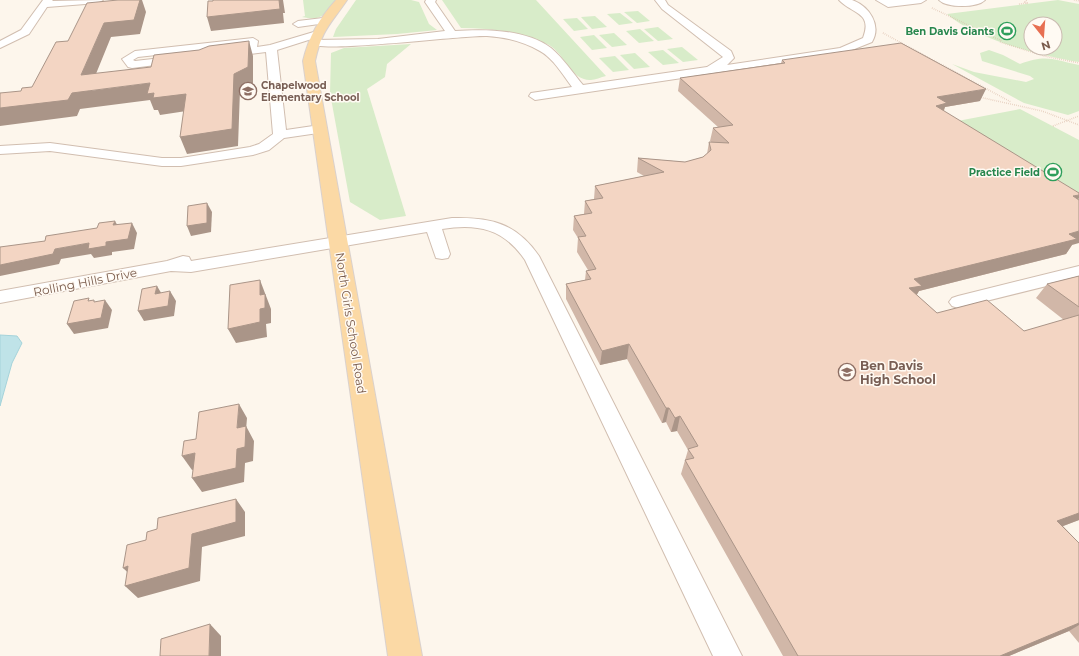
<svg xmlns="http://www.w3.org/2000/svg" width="1079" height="656" font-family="Montserrat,sans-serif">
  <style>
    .green { fill: #d8ecc9; fill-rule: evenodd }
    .water { fill: #bfe3e8; stroke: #a5d3da }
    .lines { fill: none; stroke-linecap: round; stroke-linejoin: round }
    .minor-casing { stroke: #d1beb0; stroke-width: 2 }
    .major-casing { stroke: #dad1cd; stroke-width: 2 }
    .path { stroke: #d9b8a5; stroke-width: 1.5; stroke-dasharray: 0.5 1.5; stroke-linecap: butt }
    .minor { fill: #fff; fill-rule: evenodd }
    .major { fill: #fbd9a5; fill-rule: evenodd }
    .wall { fill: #d1b7a8 }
    .shaded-wall { fill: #aa9588 }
    .building { fill: #f3d5c3; stroke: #aa9588 }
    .labels { text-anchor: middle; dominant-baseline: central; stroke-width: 3; stroke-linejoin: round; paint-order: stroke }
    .far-leisure-label { font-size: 10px; font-weight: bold; fill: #27864d; stroke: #fffaf3; text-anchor: end }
    .far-education-label { font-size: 10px; font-weight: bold; fill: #785e54; stroke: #fffaf3; text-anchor: start }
    .street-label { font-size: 12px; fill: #7a5c4d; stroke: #fffaf3 }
    .education-label { font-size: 12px; font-weight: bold; fill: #785e54; stroke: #fffaf3; text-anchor: start }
  </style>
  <rect width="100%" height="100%" fill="#fdf6ec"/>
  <g class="green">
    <path d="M303,0H338C324,15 323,21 302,17L305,16Z"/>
    <polygon points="356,0 411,0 419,2 429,24 437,30 397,34 333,37 336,29"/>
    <path d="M442,0H536L606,76C601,77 595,80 591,80C571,81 564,53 549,45C522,32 491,28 461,28Z"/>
    <path d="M1058,0L1079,4V62C1042,56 975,39 947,14ZM1031,24H1055V48H1031Z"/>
    <polygon points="638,11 650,21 637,23 624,12"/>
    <polygon points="620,13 633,23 619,25 607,14"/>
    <polygon points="595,16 607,27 592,29 581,17"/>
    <polygon points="577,18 588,29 574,31 563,19"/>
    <polygon points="658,27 673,39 658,41 644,29"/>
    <polygon points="640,29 654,41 639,43 626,31"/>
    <polygon points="614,33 627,45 612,47 599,35"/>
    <polygon points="594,35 607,48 592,50 580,37"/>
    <polygon points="411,44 387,64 385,77 367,89 406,216 380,220 350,202 330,93 331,53 344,48"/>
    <polygon points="682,47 698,60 683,62 667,49"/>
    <polygon points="663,50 679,63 663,65 648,52"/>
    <path d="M989,50L1003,55L1020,64C1047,54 1053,60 1079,65V111L1068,115L1024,103L952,64L974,72L1026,82L1034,79L1030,76L982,61L980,53Z"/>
    <polygon points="635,53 650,67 634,69 620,55"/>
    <polygon points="615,56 629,70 613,72 599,58"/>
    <polygon points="1020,109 1079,140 1079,204 947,123"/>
  </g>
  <polygon class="water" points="0,335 17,336 22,343 12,363 0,406"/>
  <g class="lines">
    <defs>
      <g id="minor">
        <polygon points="43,0 53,0 52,1 103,0 98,3 47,7 29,34 0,48 0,41 21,30"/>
        <path d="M426,0H436L435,2L455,31C485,29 525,29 551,48C563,58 573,73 583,85L707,67L723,57L662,9L655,0H665L668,5L731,51L734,58L727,65L840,48L863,38C873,12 852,14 839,0C843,0 848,0 852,0C869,6 882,25 872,42L842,54L535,100L529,96L531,93L572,87C563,75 553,58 540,51C524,42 506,37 487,36C462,35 318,54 309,43L314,40L378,39L445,31L425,2Z"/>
        <polygon points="876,0 926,0 921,3 888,7"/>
        <path d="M939,0H985C977,8 947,8 939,0Z"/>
        <polygon points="323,18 328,21 326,23 298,27 293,24 298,21"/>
        <polygon points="317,31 321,32 322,34 321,36 277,50 286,130 320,125 327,129 325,132 284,138 269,150 253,155 181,166 162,166 50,151 0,154 0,146 50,143 162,158 181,158 250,147 259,144 273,134 266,52 227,57 222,54 227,51 245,48 247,45 138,57 133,60 135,61 179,56 184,59 179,62 132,68 128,67 122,59 135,51 253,38 258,41 257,47 270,45"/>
        <path d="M452,218C491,217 516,223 539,256L742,656H713L525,260C504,229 478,223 442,229L450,254L448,258L442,259L436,258L427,232L191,272L171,271L0,303V291L167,261L183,256L189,257L191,261Z"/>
        <polygon points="1079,266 1079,278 958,308 952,306 949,302 952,298 958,296"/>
      </g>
      <path id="major" d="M336,0H347C330,25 322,29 315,61L422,656H388L303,61C309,36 319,19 336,0Z"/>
    </defs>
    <use href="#minor" class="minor-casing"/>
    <use href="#major" class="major-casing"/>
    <g class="path">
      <polyline points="1074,0 1079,1"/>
      <polyline points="1019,4 1027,3 1025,2 1027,0"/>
      <polyline points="932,8 1002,41"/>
      <polyline points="883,33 1011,102"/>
      <polyline points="1000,42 1044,56 1079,63"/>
      <polyline points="979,97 1042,111 1079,125"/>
      <polyline points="1053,126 1079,116"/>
    </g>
    <use href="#minor" class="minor"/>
    <use href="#major" class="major"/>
  </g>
  <polygon class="wall" points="782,60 980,101 945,107 944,111 1078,200 1072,245 1066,254 919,291 916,295 937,313 1024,331 1064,320 1036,298 1047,284 1079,276 1079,520 1063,526 1079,543 1079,643 1069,631 1009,656 783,656 681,474 688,450 677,431 671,432 666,422 662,423 627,359 600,365 566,299 566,284 585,280 586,271 588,270 577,252 578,238 573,230 574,216 584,214 585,201 594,199 595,186 644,176 637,172 638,158 685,162 703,157 707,154 709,142 711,142 710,141 713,128 718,127 678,91 680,78 781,63"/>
  <g class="shaded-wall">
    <polygon points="140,0 142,0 146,12 140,34 111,37 89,91 150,83 186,94 193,110 160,115 158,110 154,110 150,100 80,109 77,116 0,126 0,108 72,93 81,75 104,23"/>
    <polygon points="279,0 283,0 285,13 283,13 284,23 211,31 207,17"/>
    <polygon points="249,41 253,56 253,83 240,90 238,146 187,154 180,137 234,74"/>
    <polygon points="986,89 980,101 945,107 941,116 930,119 937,97"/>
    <polygon points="1079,195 1079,198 1072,209 1073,196"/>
    <polygon points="207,203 212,212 211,232 191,236 187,226"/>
    <polygon points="115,221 120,230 113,225"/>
    <polygon points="132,223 137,233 134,249 112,252 112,255 94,258 91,254 61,259 59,264 0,276 0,265 55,249 89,243 106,242"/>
    <polygon points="1079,231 1079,243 1072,245 1066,254 919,291 914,300 901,303 914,279"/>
    <polygon points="260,280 271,309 271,323 266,324 267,337 236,343 228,329 260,309"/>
    <polygon points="157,286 163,296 155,294"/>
    <polygon points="170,291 176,301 174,316 144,321 138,311"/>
    <polygon points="105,300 112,310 108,328 74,334 67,324"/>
    <polygon points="629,344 627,359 600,365 602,351"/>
    <polygon points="239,404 247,418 245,442 246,426 254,441 253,461 245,463 244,482 202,492 192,478 237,428"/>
    <polygon points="666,408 669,408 666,422 662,423"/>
    <polygon points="680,416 677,431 671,432 675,418"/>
    <polygon points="195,453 204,467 192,470 182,456"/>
    <polygon points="236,499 245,512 245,536 202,547 200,581 138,598 125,586"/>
    <polygon points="1079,513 1079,520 1042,534 1057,521"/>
    <polygon points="128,566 136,580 123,568"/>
    <polygon points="1079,623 1079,625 1069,631 1009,656 1000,656"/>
    <polygon points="210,624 221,636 221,656 209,656"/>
  </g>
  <g class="building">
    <polygon points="118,0 140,0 134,20 104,23 81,75 151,67 154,55 199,50 209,46 249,41 248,67 234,74 232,129 180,137 186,94 153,98 154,93 147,94 150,83 72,93 68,100 0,108 0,93 21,91 22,88 32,87 56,42 68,41 87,3"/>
    <polygon points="213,0 279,0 280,9 207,17 208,1 213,1"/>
    <polygon points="901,43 986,89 937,97 947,103 936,106 1079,193 1079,195 1073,196 1079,200 1079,231 1069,234 1077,239 914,279 922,286 909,288 937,313 987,300 1024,331 1079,315 1079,513 1057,521 1079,543 1079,623 1000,656 798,656 685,460 694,458 688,449 698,446 680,416 675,418 669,408 666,408 629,344 602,351 566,284 591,279 586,271 596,269 578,237 586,236 574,216 592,213 585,201 603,198 595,186 664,172 638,158 685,162 703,157 711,150 709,142 729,143 713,128 733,125 680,78 785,63 782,60"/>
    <polygon points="207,203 207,223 187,226 188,206"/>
    <polygon points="115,221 113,225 132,223 128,239 106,242 106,246 88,249 89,243 55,249 53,254 0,265 0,247 45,241 46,236 97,228 99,223"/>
    <polygon points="1079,276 1079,307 1047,284"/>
    <polygon points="260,280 260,295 265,294 265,308 260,309 260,322 228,329 230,285"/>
    <polygon points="157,286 155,294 170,291 168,306 138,311 142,289"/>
    <polygon points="89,298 88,301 94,300 94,302 105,300 101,318 67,324 74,301"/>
    <polygon points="239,404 237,428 246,426 245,447 237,449 236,468 192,478 195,453 182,456 184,441 196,439 199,412"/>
    <polygon points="236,499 236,522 192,534 189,568 125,586 128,566 123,568 127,545 146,540 147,532 157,529 158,518"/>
    <polygon points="210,624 209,656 160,656 161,639"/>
  </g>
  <defs>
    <symbol id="stadium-ring" viewBox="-11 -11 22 22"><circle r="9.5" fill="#fffaf3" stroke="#2e9e5b" stroke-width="1.5"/><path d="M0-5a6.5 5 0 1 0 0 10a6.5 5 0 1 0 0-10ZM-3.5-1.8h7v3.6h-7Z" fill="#2e9e5b"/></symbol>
    <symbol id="school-ring" viewBox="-11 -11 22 22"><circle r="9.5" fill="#fffaf3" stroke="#8d6e63" stroke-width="1.5"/><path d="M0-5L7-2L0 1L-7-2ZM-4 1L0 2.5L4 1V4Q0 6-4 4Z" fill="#8d6e63"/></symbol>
  </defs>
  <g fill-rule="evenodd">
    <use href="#stadium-ring" x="997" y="21" width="20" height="20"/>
    <use href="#school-ring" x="238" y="81" width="20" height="20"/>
    <use href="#stadium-ring" x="1043" y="162" width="20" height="20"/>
    <use href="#school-ring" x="837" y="362" width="20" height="20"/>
  </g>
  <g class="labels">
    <g class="far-leisure-label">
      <text x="994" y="31">Ben Davis Giants</text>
      <text x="1040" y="172">Practice Field</text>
    </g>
    <g class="far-education-label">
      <text x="261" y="85">Chapelwood<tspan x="261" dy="12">Elementary School</tspan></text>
    </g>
    <g class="street-label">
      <text transform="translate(85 282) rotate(-11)">Rolling Hills Drive</text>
      <text transform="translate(351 323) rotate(81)">North Girls School Road</text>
    </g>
    <g class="education-label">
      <text x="860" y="365">Ben Davis<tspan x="860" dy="14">High School</tspan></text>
    </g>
  </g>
  <g transform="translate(1043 36) rotate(163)"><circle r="19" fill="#fffaf3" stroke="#cabbb1"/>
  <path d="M0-3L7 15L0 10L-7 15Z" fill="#e76f51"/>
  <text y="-6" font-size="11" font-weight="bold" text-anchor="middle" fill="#7a5c4d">N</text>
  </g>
</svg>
